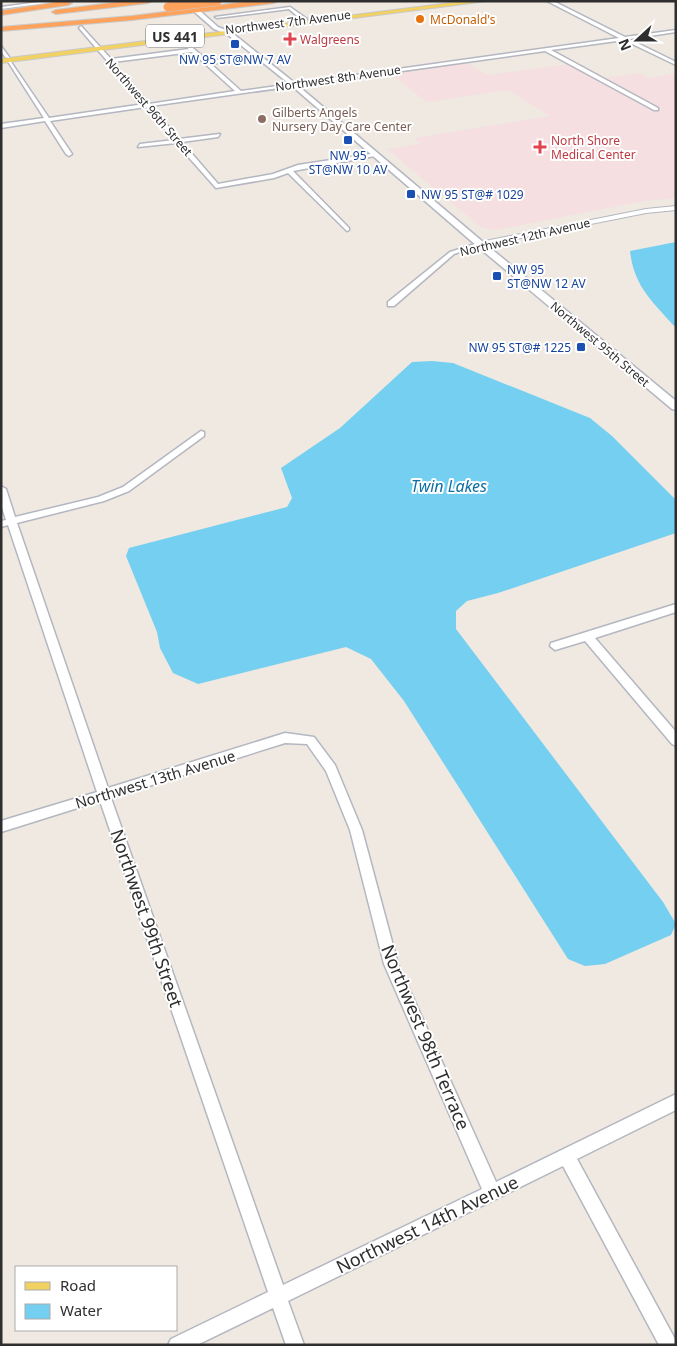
<svg xmlns="http://www.w3.org/2000/svg" width="677" height="1346" font-family="'Noto Sans',sans-serif">
  <style>
    .medical { fill: #f5dfe0 }
    .water { fill: #75cff0 }
    .lines { fill: none; stroke-linecap: round; stroke-linejoin: round }
    .minor-casing { stroke: #b4b7c1; stroke-width: 3 }
    .tertiary-casing { stroke: #b4b7c1; stroke-width: 2 }
    .secondary-casing { stroke: #b4b7c1; stroke-width: 3 }
    .primary-casing { stroke: #c9c9c9; stroke-width: 2 }
    .motorway-casing { stroke: #c9c9c9; stroke-width: 2 }
    .minor { fill: #fff; fill-rule: evenodd }
    .tertiary { fill: #fff; fill-rule: evenodd }
    .secondary { fill: #fff; fill-rule: evenodd }
    .primary { fill: #f2d163; fill-rule: evenodd }
    .motorway { fill: #ffa35c; fill-rule: evenodd }
    .motorway-bridge-casing { stroke: #c9c9c9; stroke-width: 10; stroke-linecap: butt }
    .motorway-bridge { stroke: #ffa35c; stroke-width: 9 }
    .food-dot { fill: #e8710a; stroke: #fff; stroke-width: 2 }
    .health-dot { fill: #e0444e; stroke: #fff; stroke-width: 2 }
    .transit-dot { fill: #1a4fb4; stroke: #fff; stroke-width: 2 }
    .education-dot { fill: #8d6e63; stroke: #fff; stroke-width: 2 }
    .labels { text-anchor: middle; dominant-baseline: central; stroke-width: 4; stroke-linejoin: round; paint-order: stroke }
    .far-food-label { font-size: 12px; fill: #c56008; stroke: #fff; text-anchor: start }
    .far-street-label { font-size: 12px; fill: #2e2e2e; stroke: #fff }
    .far-health-label { font-size: 12px; fill: #be3a42; stroke: #fff; text-anchor: start }
    .far-transit-label { font-size: 12px; fill: #164399; stroke: #fff }
    .far-education-label { font-size: 12px; fill: #785e54; stroke: #fff; text-anchor: start }
    .shield { fill: #fff; stroke: #6d6d6d; stroke-width: 1 }
    .shield-label { font-size: 14px; font-weight: bold; fill: #2e2e2e }
    .street-label { font-size: 15px; fill: #2e2e2e; stroke: #fff }
    .water-label { font-size: 16px; font-style: italic; fill: #0d6fa3; stroke: #fff }
    .near-street-label { font-size: 18px; fill: #2e2e2e; stroke: #fff }
  </style>
  <rect width="100%" height="100%" fill="#efe9e1"/>
  <polygon class="medical" points="466,62 488,75 577,63 605,78 640,73 649,78 676,73 676,198 645,201 495,230 482,228 387,149 421,144 414,138 550,116 508,90 427,102 389,73"/>
  <g class="water">
    <path d="M676,242V328C653,302 634,287 630,251Z"/>
    <polygon points="432,361 453,363 590,418 612,436 676,500 676,533 498,593 467,601 456,611 456,629 663,902 676,924 671,935 605,964 585,966 568,959 404,701 371,659 346,647 198,684 173,673 160,648 157,632 126,556 129,548 287,507 292,498 281,468 340,428 412,362"/>
  </g>
  <g class="lines">
    <defs>
      <g id="minor">
        <polygon points="47,1 62,1 1,9 1,7"/>
        <path d="M547,1H553L625,37L676,30V32L629,39L676,62V65L624,40L551,50L658,108V110H654L545,51L151,106L179,139L220,134L218,137L182,142L218,184L273,174L298,165L377,153L378,154L375,156L293,171L349,228V230L347,231L288,173L274,178L216,188L176,143L138,147L140,144L174,140L146,107L50,121L72,154L69,156L66,154L45,121L1,128V124L44,118L7,60L9,59L49,118L144,104L79,28L81,26L111,59L189,49L179,40L181,38L208,61L260,55L258,57L211,64L241,91L619,38ZM192,52L235,91L149,104L113,62Z"/>
        <polygon points="290,7 307,19 307,21 303,21 289,9 217,18 215,17"/>
        <polygon points="1,46 9,57 9,58 5,57 1,51"/>
        <polygon points="478,243 483,244 454,254 394,306 388,306 388,302 450,252"/>
        <path d="M201,431L204,432V436L129,491L104,501L17,523L108,788L285,733L314,737L335,765L362,830L398,964L496,1182L676,1094V1110L577,1159L675,1339L676,1345H659L563,1166L288,1301L304,1345H286L273,1308L197,1345H168L171,1339L268,1292L100,801L1,832V821L97,792L8,525L1,527V521L6,520L1,504V486L6,489L15,517L98,497L123,487ZM285,743L307,744L326,771L350,830L384,964L482,1189L283,1285L111,798Z"/>
        <polygon points="676,604 676,612 595,638 676,732 676,746 672,744 585,641 555,650 550,646 551,643"/>
      </g>
      <polygon id="tertiary" points="676,206 676,210 646,213 480,246 476,244 480,242 646,209"/>
      <polygon id="secondary" points="182,1 189,1 218,27 231,32 296,84 483,242 676,401 676,410 672,409 477,246 292,86 227,34 214,29"/>
      <polygon id="primary" points="466,1 487,1 1,63 1,59"/>
      <g id="motorway">
        <polygon points="64,1 72,3 68,5 1,15 1,11"/>
        <polygon points="127,1 152,1 148,3 56,14 52,12 56,10"/>
        <polygon points="253,1 278,1 274,3 132,20 1,31 1,27 132,16"/>
      </g>
    </defs>
    <use href="#minor" class="minor-casing"/>
    <use href="#tertiary" class="tertiary-casing"/>
    <use href="#secondary" class="secondary-casing"/>
    <use href="#primary" class="primary-casing"/>
    <use href="#motorway" class="motorway-casing"/>
    <use href="#minor" class="minor"/>
    <use href="#tertiary" class="tertiary"/>
    <use href="#secondary" class="secondary"/>
    <use href="#primary" class="primary"/>
    <use href="#motorway" class="motorway"/>
    <defs>
      <polyline id="motorway-bridge" points="168,7 217,1"/>
    </defs>
    <use href="#motorway-bridge" class="motorway-bridge-casing"/>
    <use href="#motorway-bridge" class="motorway-bridge"/>
  </g>
  <circle class="food-dot" cx="420" cy="19" r="5"/>
  <g class="health-dot">
    <path d="M287.5 31.5h5v5h5v5h-5v5h-5v-5h-5v-5h5z"/>
    <path d="M537.5 139.5h5v5h5v5h-5v5h-5v-5h-5v-5h5z"/>
  </g>
  <g class="transit-dot">
    <rect x="230" y="39" width="10" height="10" rx="2.5"/>
    <rect x="343" y="135" width="10" height="10" rx="2.5"/>
    <rect x="406" y="189" width="10" height="10" rx="2.5"/>
    <rect x="492" y="271" width="10" height="10" rx="2.5"/>
    <rect x="576" y="342" width="10" height="10" rx="2.5"/>
  </g>
  <circle class="education-dot" cx="262" cy="119" r="5"/>
  <g class="labels">
    <g class="far-food-label">
      <text x="430" y="19">McDonald's</text>
    </g>
    <g class="far-street-label">
      <text transform="translate(288 22) rotate(-7)">Northwest 7th Avenue</text>
      <text transform="translate(338 78) rotate(-8)">Northwest 8th Avenue</text>
      <text transform="translate(149 107) rotate(49)">Northwest 96th Street</text>
      <text transform="translate(525 237) rotate(-13)">Northwest 12th Avenue</text>
      <text transform="translate(600 344) rotate(40)">Northwest 95th Street</text>
    </g>
    <g class="far-health-label">
      <text x="300" y="39">Walgreens</text>
      <text x="551" y="140">North Shore<tspan x="551" dy="14">Medical Center</tspan></text>
    </g>
    <g class="far-transit-label">
      <text x="235" y="59">NW 95 ST@NW 7 AV</text>
      <text x="348" y="155">NW 95<tspan x="348" dy="14">ST@NW 10 AV</tspan></text>
      <text x="421" y="194" text-anchor="start">NW 95 ST@# 1029</text>
      <text x="507" y="269" text-anchor="start">NW 95<tspan x="507" dy="14">ST@NW 12 AV</tspan></text>
      <text x="571" y="347" text-anchor="end">NW 95 ST@# 1225</text>
    </g>
    <g class="far-education-label">
      <text x="272" y="112">Gilberts Angels<tspan x="272" dy="14">Nursery Day Care Center</tspan></text>
    </g>
    <rect class="shield" x="146" y="24.5" width="58" height="23" rx="4"/>
    <g class="shield-label">
      <text x="175" y="36">US 441</text>
    </g>
    <g class="street-label">
      <text transform="translate(155 779) rotate(-17)">Northwest 13th Avenue</text>
    </g>
    <g class="water-label">
      <text x="449" y="486">Twin Lakes</text>
    </g>
    <g class="near-street-label">
      <text transform="translate(147 918) rotate(71)">Northwest 99th Street</text>
      <text transform="translate(426 1037) rotate(67)">Northwest 98th Terrace</text>
      <text transform="translate(427 1224) rotate(-26)">Northwest 14th Avenue</text>
    </g>
  </g>
  <rect width="677" height="1346" fill="none" stroke="#2e2e2e" stroke-width="5"/>
  <rect x="15" y="1266" width="162" height="65" fill="#ffffff" stroke="#ababab"/>
  <rect x="25" y="1282" width="25" height="8" fill="#f2d163" stroke="#ababab"/>
  <text x="60" y="1291" font-size="15" fill="#2e2e2e">Road</text>
  <rect x="25" y="1304" width="25" height="15" fill="#75cff0" stroke="#ababab"/>
  <text x="60" y="1316" font-size="15" fill="#2e2e2e">Water</text>
  <g transform="translate(637 40) rotate(249)" stroke="#ffffff" stroke-width="4" paint-order="stroke">
  <path d="M0-4L9 19L0 12L-9 19Z" fill="#2e2e2e"/>
  <text y="-8" font-size="14" font-weight="bold" text-anchor="middle" fill="#2e2e2e">N</text>
  </g>
</svg>
